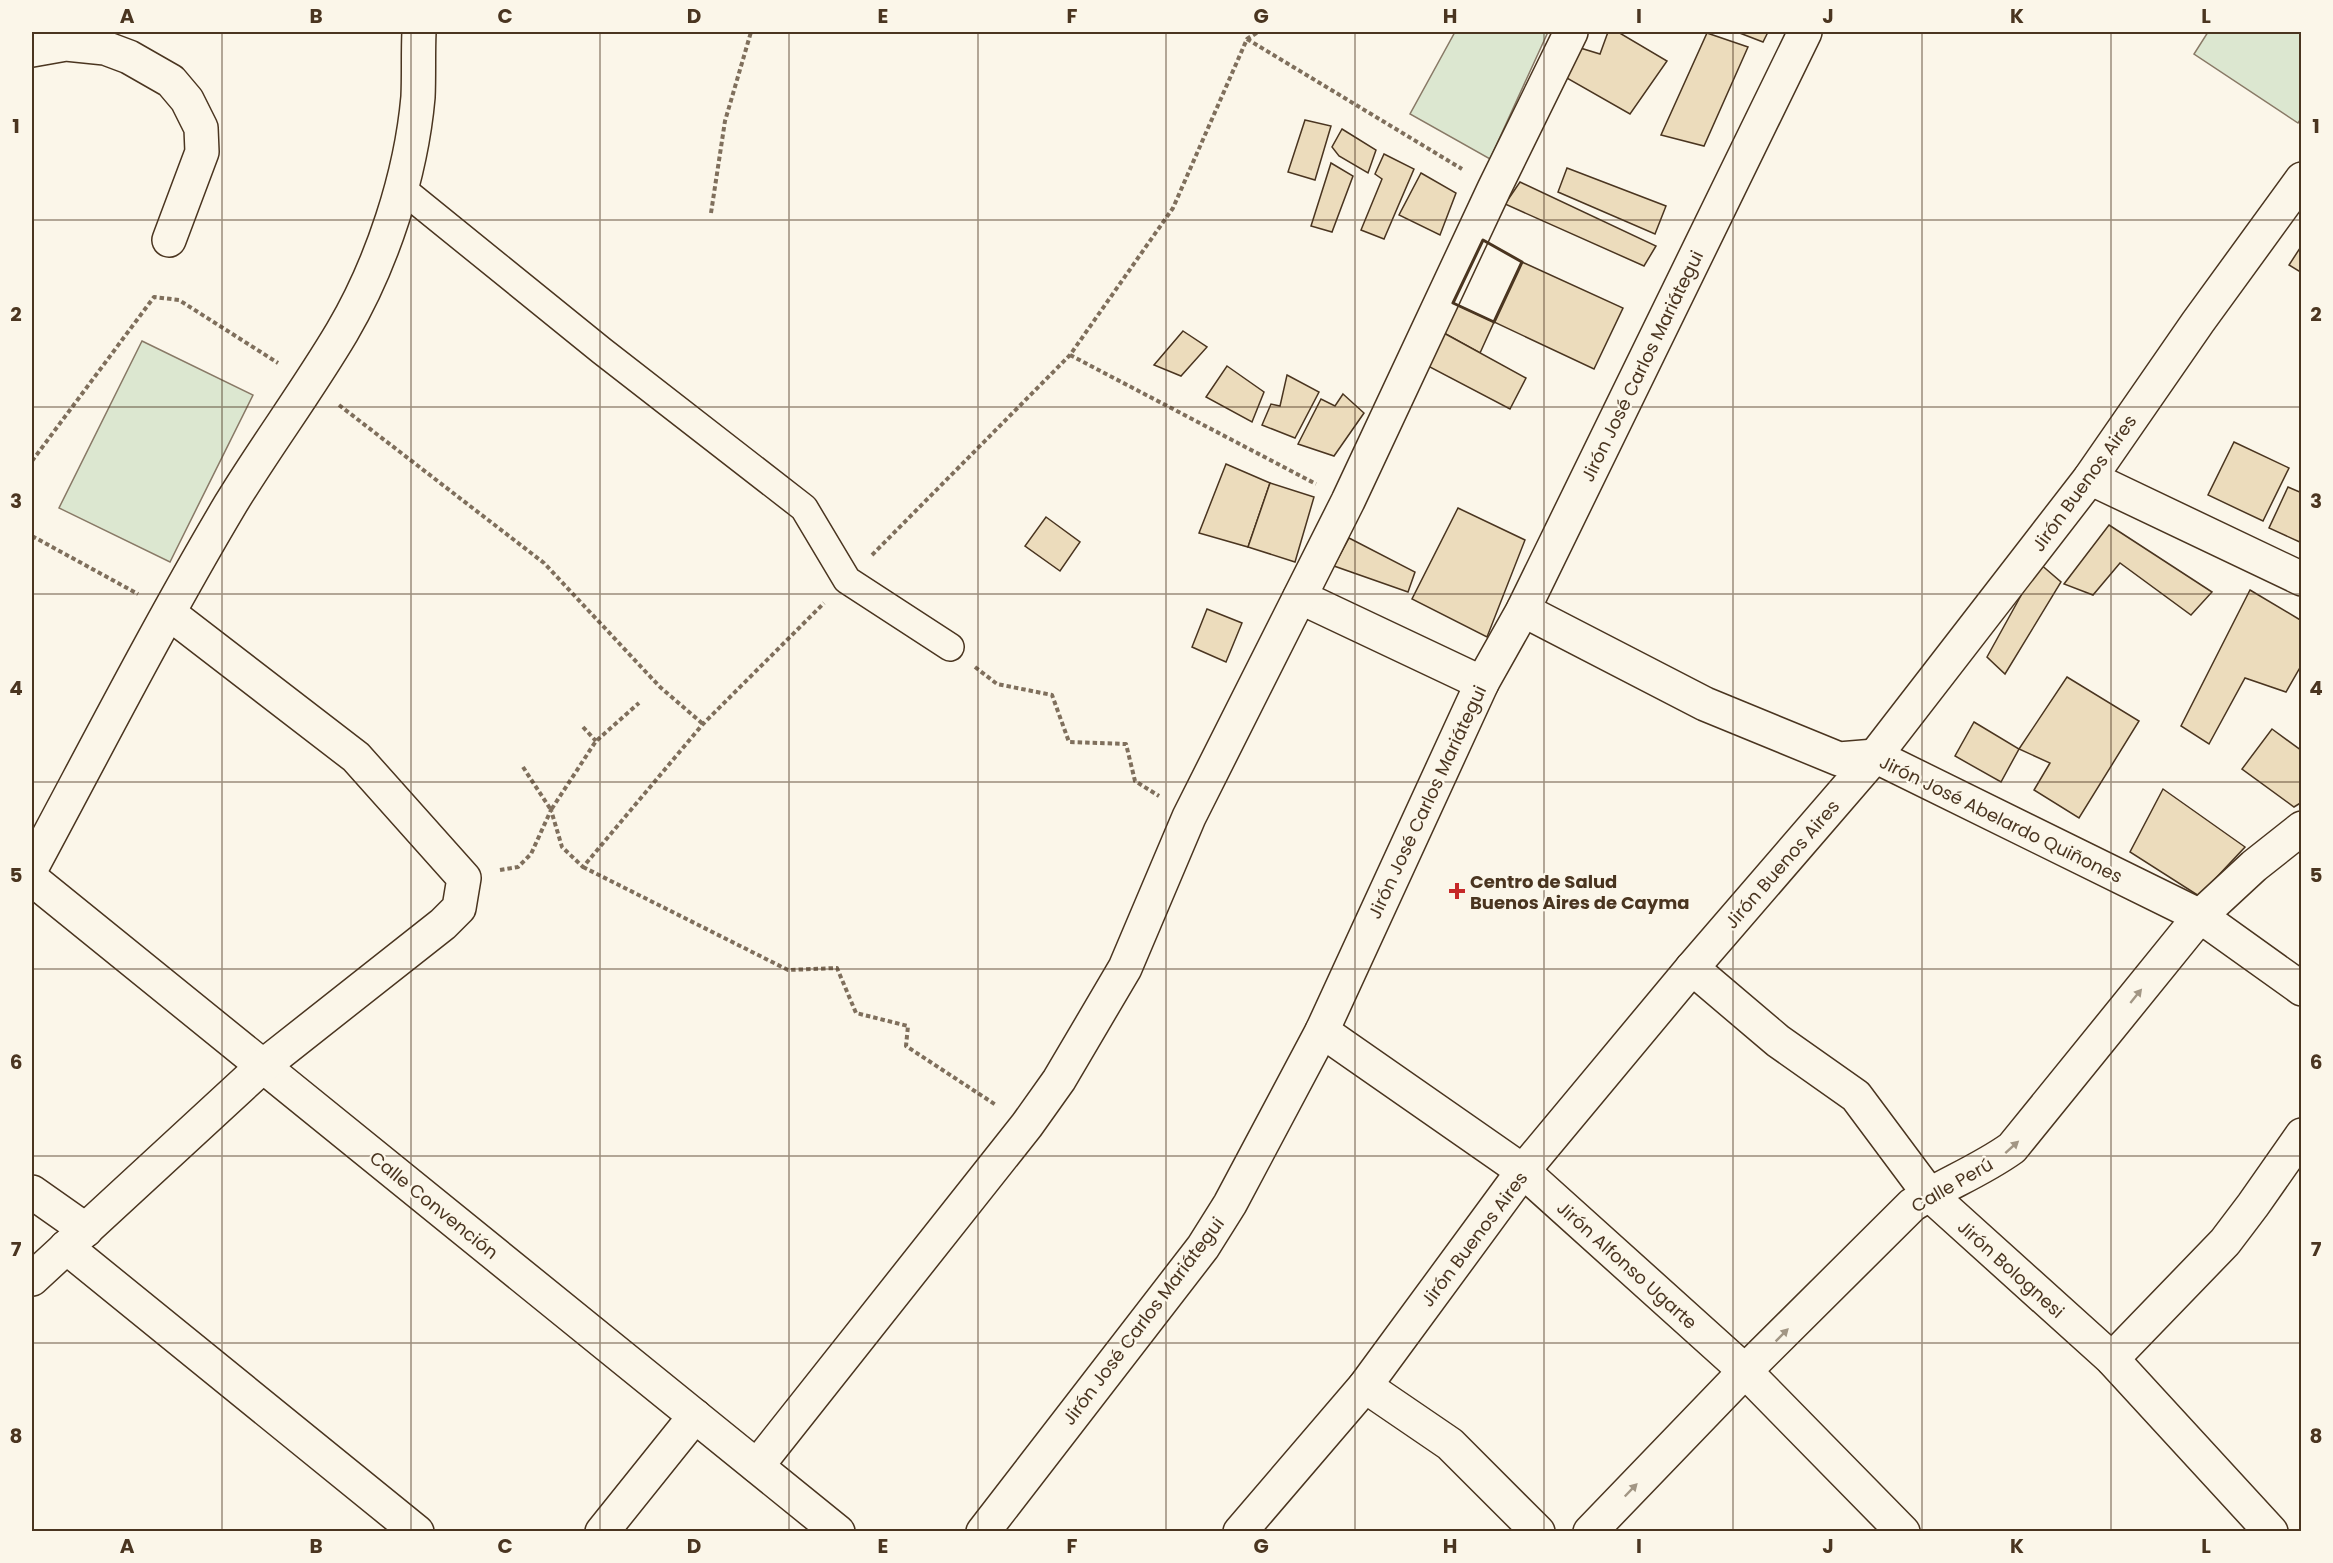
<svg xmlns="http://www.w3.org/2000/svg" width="2333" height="1563" font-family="Poppins,sans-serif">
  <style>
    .green { fill: #dce7d0; stroke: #887966; stroke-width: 1.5 }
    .building { fill: #ecdcbc; stroke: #4a3520; stroke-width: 1.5 }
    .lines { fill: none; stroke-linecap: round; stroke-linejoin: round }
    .pedestrian-casing { stroke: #4a3520; stroke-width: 30 }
    .minor-casing { stroke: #4a3520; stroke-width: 36 }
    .tertiary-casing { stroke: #4a3520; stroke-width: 36 }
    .path { stroke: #7f6f5c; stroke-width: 4; stroke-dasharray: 4.5 3; stroke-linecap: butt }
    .pedestrian { stroke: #fbf6e9; stroke-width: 27 }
    .minor { stroke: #fbf6e9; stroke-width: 33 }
    .tertiary { stroke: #fbf6e9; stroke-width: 33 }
    .wall { stroke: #4a3520; stroke-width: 3 }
    .oneway { fill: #a29684 }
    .grid { fill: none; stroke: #4a3520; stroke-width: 1.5; stroke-opacity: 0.55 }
    .poi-dot { fill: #c62828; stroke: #fbf6e9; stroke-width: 2 }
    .labels { text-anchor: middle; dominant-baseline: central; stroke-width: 4.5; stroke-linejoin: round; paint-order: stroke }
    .street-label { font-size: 18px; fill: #4a3520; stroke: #fbf6e9 }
    .poi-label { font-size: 18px; font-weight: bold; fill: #4a3520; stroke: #fbf6e9; text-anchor: start }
    .neatline { fill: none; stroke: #4a3520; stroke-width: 2 }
    .grid-label { font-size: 20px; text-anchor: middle; font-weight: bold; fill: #4a3520 }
  </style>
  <rect width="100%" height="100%" fill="#fbf6e9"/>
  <g class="green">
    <polygon points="1455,32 1548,32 1490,159 1410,114"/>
    <polygon points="2208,32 2301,32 2302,117 2298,123 2194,54"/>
    <polygon points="142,341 253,395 170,562 59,508"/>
  </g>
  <g class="building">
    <polygon points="1608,32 1618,32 1667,61 1630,114 1565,77 1577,47 1600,54"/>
    <polygon points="1737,32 1768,32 1763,42"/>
    <polygon points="1707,33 1748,47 1704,146 1661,135"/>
    <polygon points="1305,120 1331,126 1315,180 1288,172"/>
    <polygon points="1342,129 1376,150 1368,173 1339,156 1332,147"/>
    <polygon points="1384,154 1414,169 1384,239 1361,230 1382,179 1375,174"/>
    <polygon points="1331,163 1353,176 1332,232 1311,226"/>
    <polygon points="1567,168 1666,206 1655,234 1558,192"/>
    <polygon points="1421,173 1456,193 1440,235 1399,215"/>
    <polygon points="1520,182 1656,246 1644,266 1505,204"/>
    <polygon points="2302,245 2302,273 2289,265"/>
    <polygon points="1522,262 1623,308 1594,369 1494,322"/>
    <polygon points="1453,303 1494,322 1480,353 1442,332"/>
    <polygon points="1183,331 1207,347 1181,376 1154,365"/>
    <polygon points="1442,332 1526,378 1510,409 1426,365"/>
    <polygon points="1227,366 1264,392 1252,422 1206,397"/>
    <polygon points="1287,375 1319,392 1295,438 1262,425 1271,404 1280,406"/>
    <polygon points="1343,394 1364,413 1334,456 1298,444 1321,399 1335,406"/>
    <polygon points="2234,442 2289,468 2263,521 2208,495"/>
    <polygon points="1226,464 1270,483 1248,547 1199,533"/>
    <polygon points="1270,483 1314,497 1295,562 1248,547"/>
    <polygon points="2288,487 2302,493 2302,543 2269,528"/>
    <polygon points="1458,508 1525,540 1487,637 1412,599"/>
    <polygon points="1046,517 1080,542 1060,571 1025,546"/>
    <polygon points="2109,525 2212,592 2191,615 2120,563 2093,595 2064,584"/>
    <polygon points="1349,538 1415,572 1408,592 1334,566"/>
    <polygon points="2039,563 2061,582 2005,674 1987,657"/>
    <polygon points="2250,590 2302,621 2302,664 2286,692 2245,678 2209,744 2181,726"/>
    <polygon points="1207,609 1242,623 1226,662 1192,647"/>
    <polygon points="2067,677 2139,721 2079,818 2034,790 2050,763 2019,749"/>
    <polygon points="1974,722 2019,749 2001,782 1955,756"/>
    <polygon points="2272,729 2302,751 2302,802 2294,807 2242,769"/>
    <polygon points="2163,789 2245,847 2199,896 2130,852"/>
  </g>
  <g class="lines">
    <defs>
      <polyline id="pedestrian" points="402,189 602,351 804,508 847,580 950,647"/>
      <g id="minor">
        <polyline points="32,50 66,44 105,48 129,57 171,81 187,100 201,128 202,152 169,240"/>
        <polyline points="2090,478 2302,579"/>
        <polyline points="1300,597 1482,683"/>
        <polyline points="1523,610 1705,704 1839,759 1875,756 2200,916 2302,989"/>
        <path d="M32,867C97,746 160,623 230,505C266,446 307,391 342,332C382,264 411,176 418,97C419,75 418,53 419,32"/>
        <polyline points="32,879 838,1532"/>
        <polyline points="1692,968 1778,1041 1856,1096 1929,1194 2112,1359 2271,1532"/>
        <polyline points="1322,1031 1523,1171 1745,1371 1903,1532"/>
        <polyline points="32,1192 86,1230"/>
        <polyline points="66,1247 417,1532"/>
        <polyline points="32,1279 263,1066 443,924 459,908 464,878 356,757 169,613"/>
        <polyline points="2112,1359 2225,1242 2253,1205 2302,1135"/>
        <polyline points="1365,1386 1450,1444 1538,1532"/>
        <polyline points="757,1466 1027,1125 1059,1080 1125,968 1189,817 1348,501 1494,189 1571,32"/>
        <polyline points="602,1532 695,1416"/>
        <polyline points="1240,1532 1365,1386 1523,1171 1692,968 1875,756 2090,478 2198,322 2302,179"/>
        <path d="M1590,1532L1745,1371L1912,1205C1945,1184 1980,1171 2012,1148L2200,916L2254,866L2302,828"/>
      </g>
      <polyline id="tertiary" points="983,1532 1203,1247 1230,1204 1322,1031 1482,683 1523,610 1805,32"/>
    </defs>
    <use href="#pedestrian" class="pedestrian-casing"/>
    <use href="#minor" class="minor-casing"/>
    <use href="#tertiary" class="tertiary-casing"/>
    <g class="path">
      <polyline points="1247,39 1462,169"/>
      <polyline points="711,213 725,121 751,32"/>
      <polyline points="1070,355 1316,484"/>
      <polyline points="339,405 544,563 660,687 703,724"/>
      <polyline points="32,461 154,297 179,300 278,363"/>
      <polyline points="32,536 138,594"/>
      <polyline points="872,555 1070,355 1173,208 1247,39 1258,32"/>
      <polyline points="975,667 997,684 1052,695 1069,742 1126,744 1135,781 1159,796"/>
      <polyline points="583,727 596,741"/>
      <polyline points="523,767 551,810 596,741 639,703"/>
      <polyline points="583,867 788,970 837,968 856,1013 908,1026 906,1046 996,1105"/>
      <polyline points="500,870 518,867 531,854 551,810 562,847 583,867 703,724 824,603"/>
    </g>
    <use href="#pedestrian" class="pedestrian"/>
    <use href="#minor" class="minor"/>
    <use href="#tertiary" class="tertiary"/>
    <polygon class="wall" points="1483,240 1522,262 1494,322 1453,303"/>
  </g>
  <defs><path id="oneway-solid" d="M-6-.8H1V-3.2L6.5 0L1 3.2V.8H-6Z" transform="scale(1.5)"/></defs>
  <g class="oneway">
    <use href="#oneway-solid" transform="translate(2136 996) rotate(-51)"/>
    <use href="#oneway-solid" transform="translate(2012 1147) rotate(-42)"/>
    <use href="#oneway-solid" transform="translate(1782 1335) rotate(-45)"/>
    <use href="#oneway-solid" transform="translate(1631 1490) rotate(-46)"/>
  </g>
  <path class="grid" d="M222,32V1532M411,32V1532M600,32V1532M789,32V1532M978,32V1532M1166,32V1532M1355,32V1532M1544,32V1532M1733,32V1532M1922,32V1532M2111,32V1532M32,220H2302M32,407H2302M32,594H2302M32,782H2302M32,969H2302M32,1156H2302M32,1343H2302"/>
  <path class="poi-dot" d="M1454 882h6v6h6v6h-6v6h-6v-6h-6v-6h6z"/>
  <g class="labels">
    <g class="street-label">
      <text transform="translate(1642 366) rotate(-64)">Jirón José Carlos Mariátegui</text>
      <text transform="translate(2084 483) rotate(-54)">Jirón Buenos Aires</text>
      <text transform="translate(1427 802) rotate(-65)">Jirón José Carlos Mariátegui</text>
      <text transform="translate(2001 819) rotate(26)">Jirón José Abelardo Quiñones</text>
      <text transform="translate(1782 864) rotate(-49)">Jirón Buenos Aires</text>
      <text transform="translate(1952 1185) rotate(-30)">Calle Perú</text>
      <text transform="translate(434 1205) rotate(39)">Calle Convención</text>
      <text transform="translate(1474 1239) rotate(-53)">Jirón Buenos Aires</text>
      <text transform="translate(1627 1265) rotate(42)">Jirón Alfonso Ugarte</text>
      <text transform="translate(2011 1269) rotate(42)">Jirón Bolognesi</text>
      <text transform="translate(1143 1321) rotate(-53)">Jirón José Carlos Mariátegui</text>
    </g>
    <g class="poi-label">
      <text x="1470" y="881">Centro de Salud<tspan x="1470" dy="21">Buenos Aires de Cayma</tspan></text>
    </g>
  </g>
  <rect width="2333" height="1563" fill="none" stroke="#fbf6e9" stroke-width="66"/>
  <rect x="33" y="33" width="2267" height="1497" class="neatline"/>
  <g class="grid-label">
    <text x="127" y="23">A</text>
    <text x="316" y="23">B</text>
    <text x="505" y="23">C</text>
    <text x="694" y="23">D</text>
    <text x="883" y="23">E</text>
    <text x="1072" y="23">F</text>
    <text x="1261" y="23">G</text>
    <text x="1450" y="23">H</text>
    <text x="1639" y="23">I</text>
    <text x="1828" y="23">J</text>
    <text x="2017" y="23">K</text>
    <text x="2206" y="23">L</text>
    <text x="16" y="133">1</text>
    <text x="2316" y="133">1</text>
    <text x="16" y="321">2</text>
    <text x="2316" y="321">2</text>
    <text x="16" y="508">3</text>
    <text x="2316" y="508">3</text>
    <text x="16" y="695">4</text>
    <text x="2316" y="695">4</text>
    <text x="16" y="882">5</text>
    <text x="2316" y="882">5</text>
    <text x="16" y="1069">6</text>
    <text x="2316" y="1069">6</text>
    <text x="16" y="1256">7</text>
    <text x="2316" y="1256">7</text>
    <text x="16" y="1443">8</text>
    <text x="2316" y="1443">8</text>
    <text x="127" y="1553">A</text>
    <text x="316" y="1553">B</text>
    <text x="505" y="1553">C</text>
    <text x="694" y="1553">D</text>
    <text x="883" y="1553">E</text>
    <text x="1072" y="1553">F</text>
    <text x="1261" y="1553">G</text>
    <text x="1450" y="1553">H</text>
    <text x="1639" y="1553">I</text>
    <text x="1828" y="1553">J</text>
    <text x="2017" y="1553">K</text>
    <text x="2206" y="1553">L</text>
  </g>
</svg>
